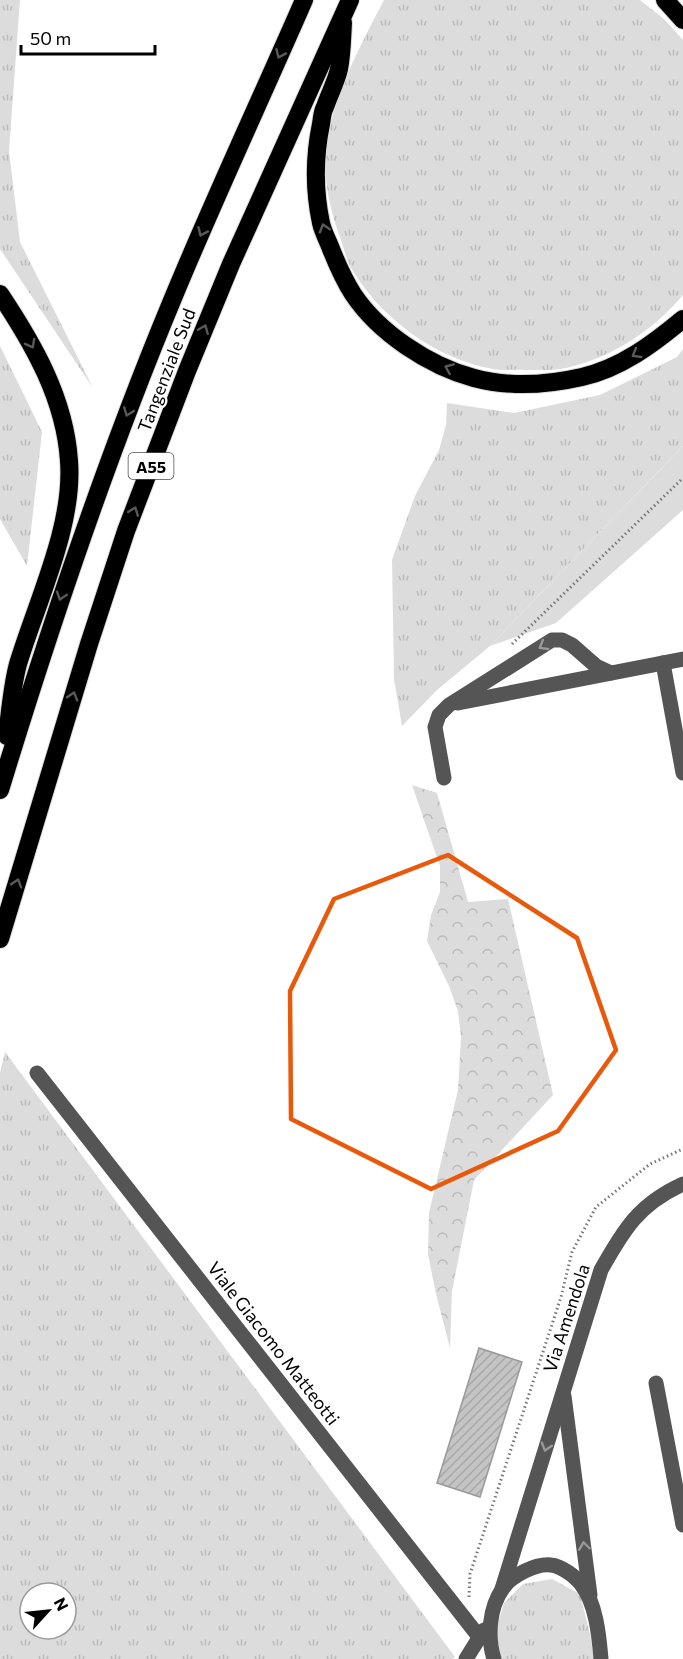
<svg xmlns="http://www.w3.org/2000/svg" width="683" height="1659" font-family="Commissioner,sans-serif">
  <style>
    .grass { fill: url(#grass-tufts); fill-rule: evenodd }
    .forest { fill: url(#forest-crowns) }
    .green { fill: #dcdcdc }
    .building { fill: url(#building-hatch); stroke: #999; stroke-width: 1.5 }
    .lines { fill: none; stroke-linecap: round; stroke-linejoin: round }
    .highway-casing { stroke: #dbdbdb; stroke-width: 20 }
    .path { stroke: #777; stroke-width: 3; stroke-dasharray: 1.5 3; stroke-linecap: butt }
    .minor { stroke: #555; stroke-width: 15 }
    .highway { stroke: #000; stroke-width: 18 }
    .oneway { stroke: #595959 }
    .oneway2 { stroke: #999 }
    .marked { fill: none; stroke: #e8590c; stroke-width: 4.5; stroke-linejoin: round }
    .labels { text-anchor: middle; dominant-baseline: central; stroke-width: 4.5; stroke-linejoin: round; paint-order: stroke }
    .shield { fill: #fff; stroke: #4c4c4c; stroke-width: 1.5 }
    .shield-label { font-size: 16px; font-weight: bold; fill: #000 }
    .street-label { font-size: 18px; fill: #000; stroke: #fff }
  </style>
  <defs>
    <pattern id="grass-tufts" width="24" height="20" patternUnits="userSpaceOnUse" patternTransform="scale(1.5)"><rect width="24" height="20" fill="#dcdcdc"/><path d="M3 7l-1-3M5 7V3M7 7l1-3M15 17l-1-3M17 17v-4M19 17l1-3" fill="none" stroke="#bbb"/></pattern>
    <pattern id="forest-crowns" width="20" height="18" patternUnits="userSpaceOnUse" patternTransform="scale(1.5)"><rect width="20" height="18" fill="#dcdcdc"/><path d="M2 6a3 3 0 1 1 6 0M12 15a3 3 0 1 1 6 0" fill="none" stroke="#bbb"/></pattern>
    <pattern id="building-hatch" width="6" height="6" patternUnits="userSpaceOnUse" patternTransform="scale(1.5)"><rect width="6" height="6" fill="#c4c4c4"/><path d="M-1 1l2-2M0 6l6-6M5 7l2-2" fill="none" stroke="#a7a7a7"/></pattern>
  </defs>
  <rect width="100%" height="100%" fill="#fff"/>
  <g class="grass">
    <polygon points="0,0 20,0 9,151 20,242 93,388 0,249"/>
    <path d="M384,0H640L664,19L683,40V295C653,330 615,356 570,367C557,371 539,370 525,370C515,369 503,371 493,369C435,359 379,317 350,266C346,258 344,249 341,240C331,213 323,181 326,152C331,98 360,47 384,0Z"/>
    <polygon points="0,346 42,432 27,566 0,519"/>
    <polygon points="683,349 683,446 490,646 437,690 402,726 394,679 392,560 415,496 439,450 446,425 447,403 514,413 600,395 677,357"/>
    <path d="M5,1052L455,1657L452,1659H0V1073ZM30,1593H66V1629H30Z"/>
    <polygon points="552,1579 580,1594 590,1634 594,1659 500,1659 495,1633 504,1603 523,1584"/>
  </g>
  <polygon class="forest" points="412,785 437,793 468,902 508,899 553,1095 474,1180 452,1291 450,1348 436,1294 428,1254 429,1213 458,1090 461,1037 458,1011 449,986 427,941 431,915 440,892 440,866"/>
  <polygon class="green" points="683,446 683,510 556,623 490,646"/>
  <polygon class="building" points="479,1348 522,1362 480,1497 437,1483"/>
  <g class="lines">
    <defs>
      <g id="highway">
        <polyline points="665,0 683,20"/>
        <path d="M343,23C342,38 342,54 339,69C336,82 329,95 325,107C322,112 322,119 321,124C314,158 314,190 321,223C323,232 328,241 331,249C337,264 344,280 353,294C379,333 429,366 474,378C508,387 547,385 582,377C621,368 653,344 683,319"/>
        <path d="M0,294C34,345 65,399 69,461C74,526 37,601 18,664C12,686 10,712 7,736"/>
        <path d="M0,790C50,626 105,462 171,303C213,201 260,101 304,0"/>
        <polyline points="0,939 89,644 126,531 187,371 231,264 350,0"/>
      </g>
    </defs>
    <use href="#highway" class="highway-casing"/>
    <g class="path">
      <polyline points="512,644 683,478"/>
      <polyline points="469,1597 470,1574 561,1297 572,1252 596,1207 650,1164 683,1149"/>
    </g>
    <g class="minor">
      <polyline points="663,663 683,773"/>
      <polyline points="458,703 683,659"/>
      <polyline points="444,778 435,727 439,715 449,705 552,640 562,640 572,645 596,666 611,673"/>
      <polyline points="37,1073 480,1638"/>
      <polyline points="656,1383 683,1525"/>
      <polyline points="564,1396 590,1595"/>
      <path d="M502,1589L601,1270C624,1229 639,1204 683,1184"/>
      <polyline points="466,1659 484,1630"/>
      <path d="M494,1659C487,1637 489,1608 503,1588C511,1576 536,1563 551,1565C561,1566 575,1576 581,1584C596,1603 599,1635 601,1659"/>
    </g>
    <use href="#highway" class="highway"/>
  </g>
  <defs><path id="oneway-chevron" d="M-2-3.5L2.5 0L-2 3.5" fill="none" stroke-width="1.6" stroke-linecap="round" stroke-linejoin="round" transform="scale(1.5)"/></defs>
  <g class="oneway">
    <use href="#oneway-chevron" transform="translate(280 54) rotate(114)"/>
    <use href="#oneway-chevron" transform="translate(324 228) rotate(-107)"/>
    <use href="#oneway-chevron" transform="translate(202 232) rotate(114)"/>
    <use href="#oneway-chevron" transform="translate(204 329) rotate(-68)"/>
    <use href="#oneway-chevron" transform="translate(31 344) rotate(62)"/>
    <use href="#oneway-chevron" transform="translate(636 354) rotate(150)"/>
    <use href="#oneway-chevron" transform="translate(449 368) rotate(-157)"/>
    <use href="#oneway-chevron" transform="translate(128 412) rotate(111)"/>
    <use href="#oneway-chevron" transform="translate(134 511) rotate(-69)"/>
    <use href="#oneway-chevron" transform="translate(61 596) rotate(108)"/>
    <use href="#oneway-chevron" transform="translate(73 696) rotate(-73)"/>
    <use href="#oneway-chevron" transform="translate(17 883) rotate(-73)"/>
  </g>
  <g class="oneway2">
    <use href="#oneway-chevron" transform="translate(543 646) rotate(149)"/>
    <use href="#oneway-chevron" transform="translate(546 1447) rotate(107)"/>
    <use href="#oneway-chevron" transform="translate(584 1546) rotate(-98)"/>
  </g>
  <path class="marked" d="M448,855L577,938L616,1050L558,1131L431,1189L291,1119L290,991L334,899Z"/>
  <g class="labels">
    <rect class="shield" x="128.5" y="453" width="45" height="26" rx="4.5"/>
    <g class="shield-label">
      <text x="151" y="466">A55</text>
    </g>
    <g class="street-label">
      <text transform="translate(166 370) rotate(-69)">Tangenziale Sud</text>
      <text transform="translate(566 1318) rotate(-72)">Via Amendola</text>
      <text transform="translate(274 1343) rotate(52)">Viale Giacomo Matteotti</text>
    </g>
  </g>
  <g transform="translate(48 1611) rotate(63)"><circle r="28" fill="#ffffff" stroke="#999999" stroke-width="1.5"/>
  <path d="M0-4.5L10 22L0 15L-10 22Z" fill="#000000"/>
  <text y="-9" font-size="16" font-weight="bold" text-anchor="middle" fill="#000000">N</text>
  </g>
  <path d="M21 45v9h134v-9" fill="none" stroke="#000000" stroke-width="3"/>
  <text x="30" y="45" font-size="18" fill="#000000" stroke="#ffffff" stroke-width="4.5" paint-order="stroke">50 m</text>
</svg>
